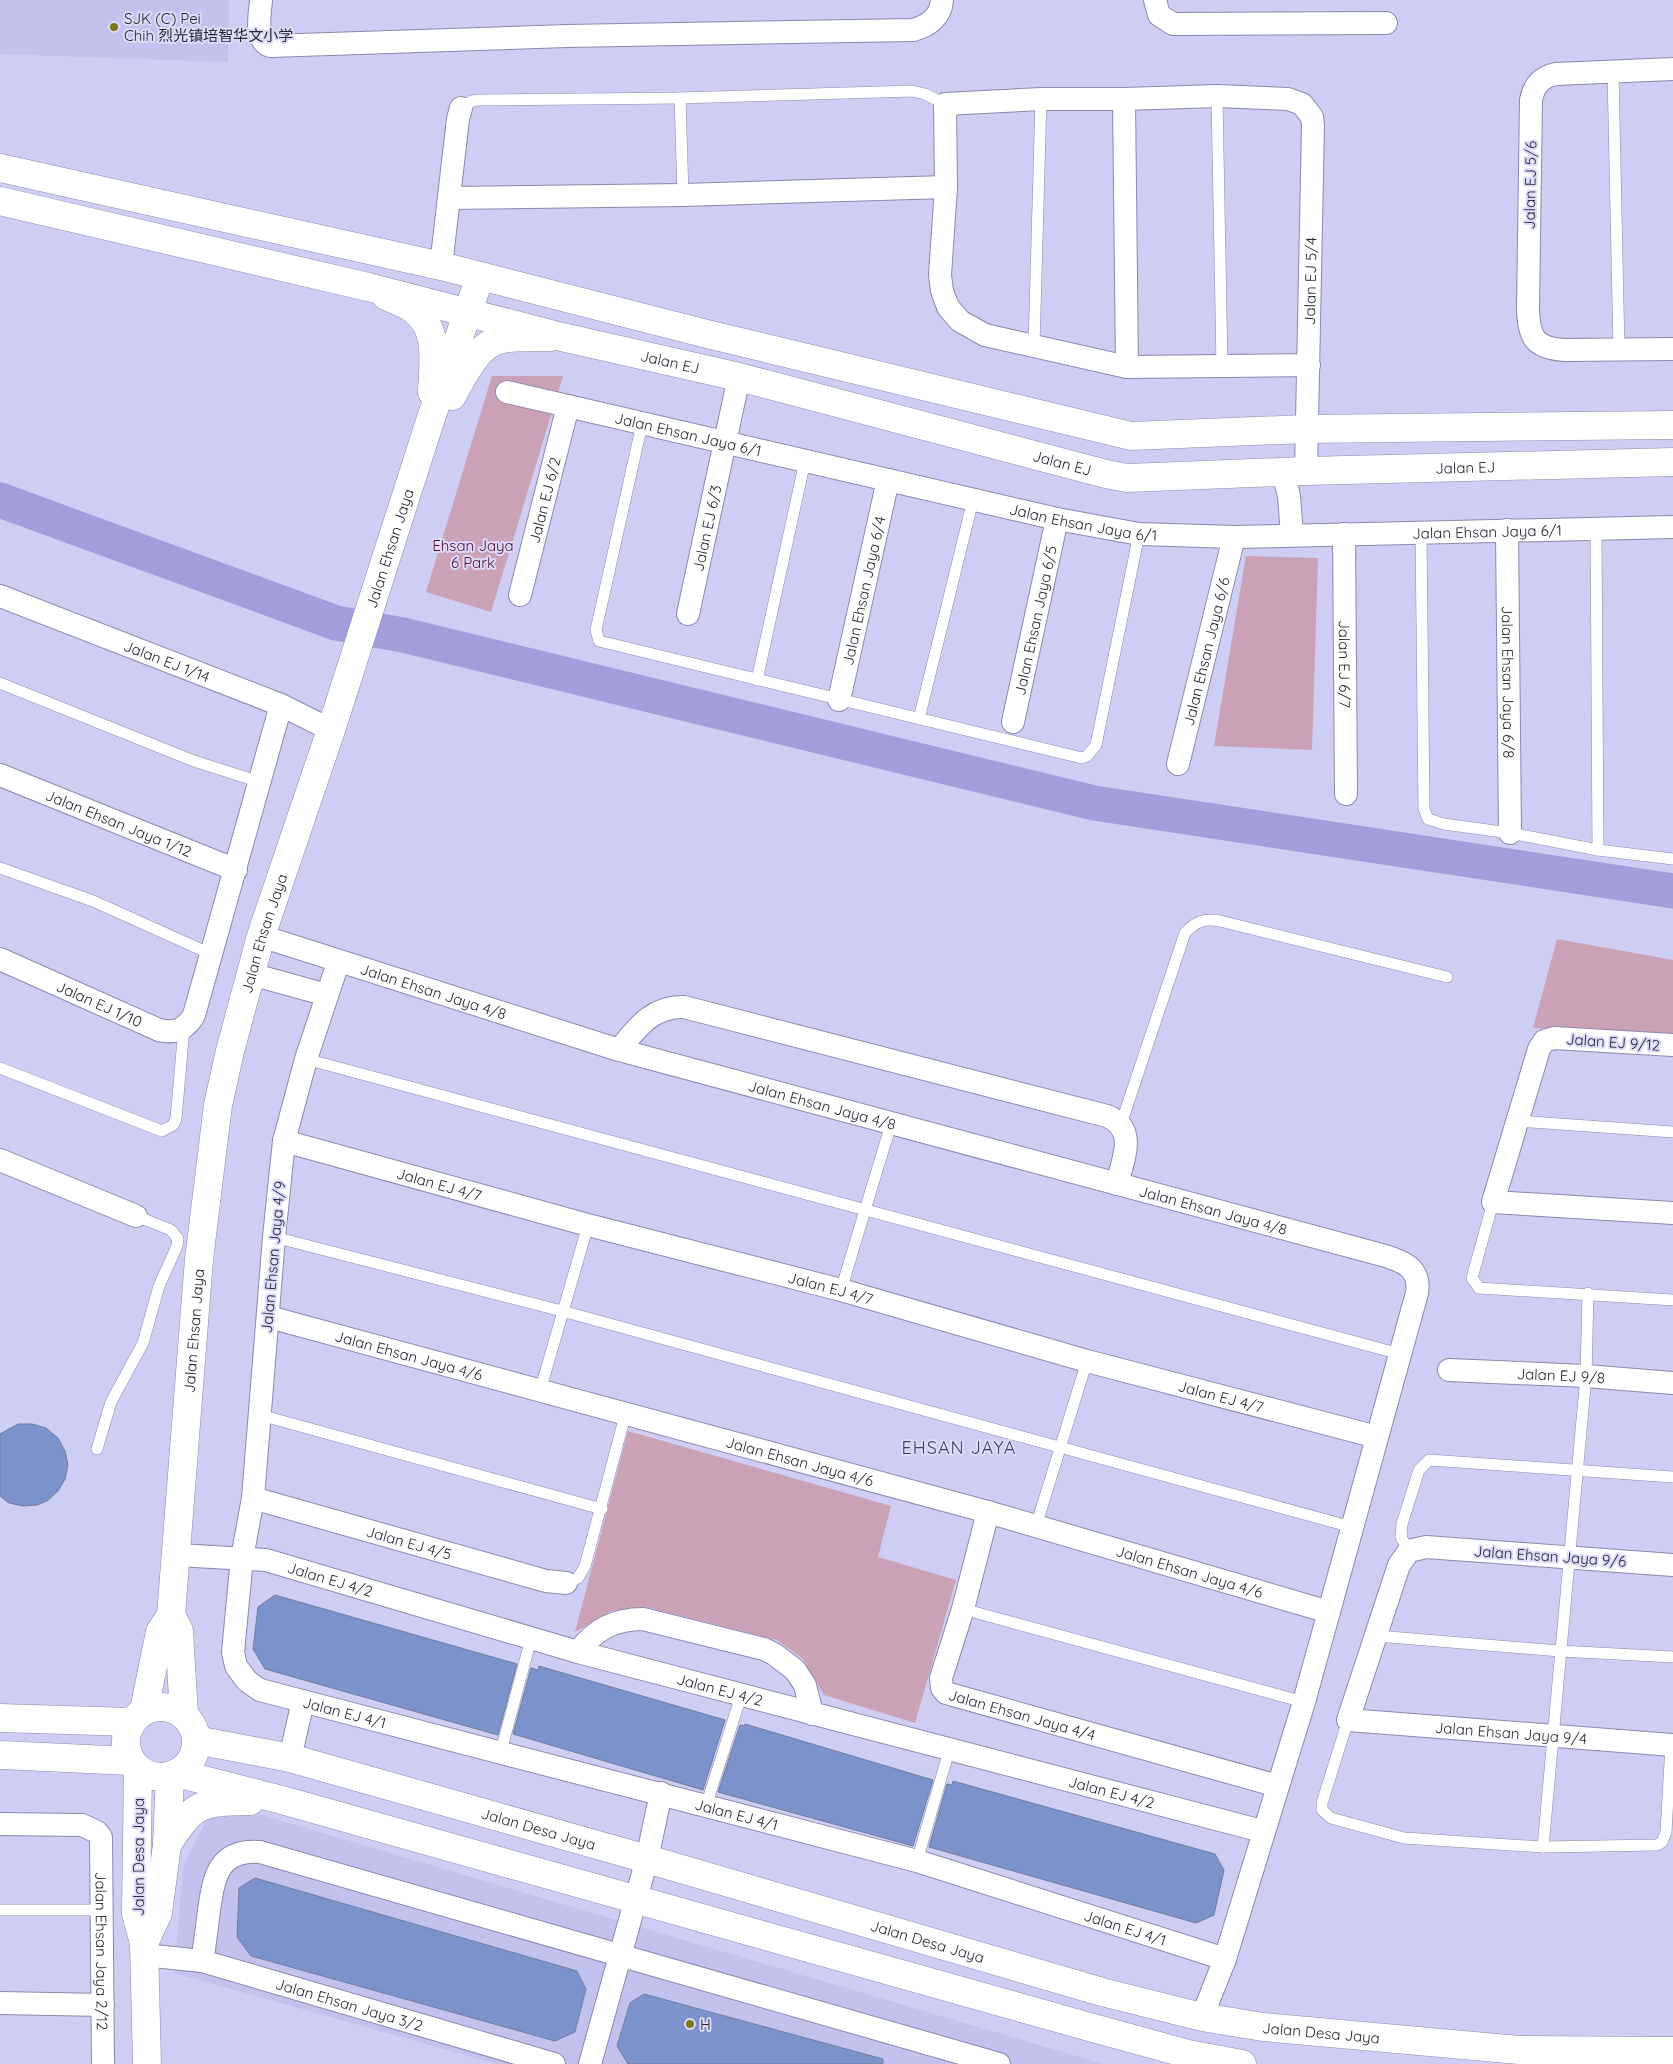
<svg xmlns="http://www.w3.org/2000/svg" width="1673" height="2064" font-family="Quicksand,'Noto Sans SC',sans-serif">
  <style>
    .built { fill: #c3c1ee }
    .green { fill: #cba1b6 }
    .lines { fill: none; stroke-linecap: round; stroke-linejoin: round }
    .river { stroke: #a29edc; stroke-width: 35 }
    .building { fill: #7b92cb; stroke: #6f7d9e }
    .service-casing { stroke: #8b89ad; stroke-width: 12 }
    .minor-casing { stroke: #8b89ad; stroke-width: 24 }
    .tertiary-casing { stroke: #8b89ad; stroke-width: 29 }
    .secondary-casing { stroke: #8b89ad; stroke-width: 29 }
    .service { stroke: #fff; stroke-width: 11 }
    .minor { stroke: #fff; stroke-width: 22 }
    .tertiary { stroke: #fff; stroke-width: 28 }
    .secondary { stroke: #fff; stroke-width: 28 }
    .poi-dot { fill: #7b781d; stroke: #dcdbfa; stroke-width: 2 }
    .labels { text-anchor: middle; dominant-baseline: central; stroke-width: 4; stroke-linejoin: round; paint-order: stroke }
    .poi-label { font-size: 15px; fill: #272735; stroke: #dcdbfa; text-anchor: start }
    .street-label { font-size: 15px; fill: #272735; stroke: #dcdbfa }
    .park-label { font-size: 15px; fill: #56073a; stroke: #dcdbfa }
    .quarter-label { font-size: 18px; letter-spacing: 1px; fill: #434161; stroke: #dcdbfa }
  </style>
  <rect width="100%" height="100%" fill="#cecdf3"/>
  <g class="built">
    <polygon points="0,0 229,0 228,62 0,54"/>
    <polygon points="255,1813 1103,2064 497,2064 174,1973 183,1867 207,1818"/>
  </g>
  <g class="green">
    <polygon points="492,376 563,376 491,612 426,592"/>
    <polygon points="1246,556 1318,558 1312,750 1214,746"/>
    <polygon points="1557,939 1673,960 1673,1037 1533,1028"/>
    <polygon points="628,1431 891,1506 878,1557 956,1580 915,1723 824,1695 803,1659 777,1640 646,1607 611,1611 575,1632"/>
  </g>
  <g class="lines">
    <polyline class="river" points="0,500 336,623 403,635 1094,803 1673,891"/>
  </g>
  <g class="building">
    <polygon points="18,1424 32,1424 46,1428 58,1438 65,1451 68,1465 65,1479 58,1491 47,1501 37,1505 23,1506 9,1503 0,1496 0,1434"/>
    <polygon points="275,1595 517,1664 498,1735 265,1669 253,1649 258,1607"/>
    <polygon points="539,1666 725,1720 703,1790 513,1734 531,1668 538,1670"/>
    <polygon points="745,1724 933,1780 913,1846 718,1792 740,1725 745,1726"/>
    <polygon points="953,1781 1215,1854 1224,1870 1214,1915 1196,1923 929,1847 947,1784 952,1785"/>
    <polygon points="255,1878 577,1971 586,1989 575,2032 555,2041 251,1956 237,1937 239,1888"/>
    <polygon points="644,1994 883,2059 883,2064 628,2064 617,2046 630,2003"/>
  </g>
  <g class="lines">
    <defs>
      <g id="service">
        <polyline points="1613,71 1619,350"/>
        <polyline points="1217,96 1222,366"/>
        <polyline points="680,98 683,195"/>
        <polyline points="461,108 472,101 479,100 680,98 912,91 925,94 945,104"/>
        <polyline points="1034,346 1041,99"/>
        <polyline points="642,424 596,630 599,641 1082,758 1087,756 1096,745 1139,534"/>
        <polyline points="1596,528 1598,850"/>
        <polyline points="1421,532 1424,809 1428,819 1444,824 1510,833 1598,850 1673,859"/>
        <polyline points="757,680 805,461"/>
        <polyline points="0,683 194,761 260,782"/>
        <polyline points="919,719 973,500"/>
        <polyline points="0,868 93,901 211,954"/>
        <polyline points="306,1059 1400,1354"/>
        <polyline points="0,1068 162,1131 173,1125 176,1119 184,1028"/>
        <polyline points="1518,1121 1673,1132"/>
        <path d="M1121,1124L1185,933C1196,921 1205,918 1220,921L1447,977"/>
        <polyline points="1493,1202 1472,1278 1479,1288 1673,1300"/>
        <polyline points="274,1237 562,1311 1352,1527"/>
        <polyline points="841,1290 891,1124"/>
        <polyline points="540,1391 588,1225"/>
        <polyline points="260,1415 602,1509"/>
        <polyline points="97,1449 111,1402 143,1343 159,1286 177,1246 178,1239 171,1230 136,1216"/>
        <polyline points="1036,1526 1087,1361"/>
        <polyline points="1409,1551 1401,1537 1402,1524 1419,1470 1429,1460 1673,1477"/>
        <polyline points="566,1583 578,1578 585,1566 625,1416"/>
        <polyline points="963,1609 1304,1702"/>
        <polyline points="1377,1636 1560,1651 1673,1657"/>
        <polyline points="1348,1720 1322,1803 1322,1810 1331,1818 1404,1838 1543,1847 1657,1845 1662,1842 1666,1832 1671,1745"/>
        <polyline points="501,1751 531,1639"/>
        <polyline points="706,1806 741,1696"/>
        <polyline points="1543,1847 1586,1376 1588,1293"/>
        <polyline points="917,1861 949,1751"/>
        <polyline points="0,1910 102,1910"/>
      </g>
      <g id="minor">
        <path d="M261,0C260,14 254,40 270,46L567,36L913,30C928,26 941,17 942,0"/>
        <polyline points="1155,0 1159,15 1173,24 1386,23"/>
        <path d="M1673,69L1556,74C1541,77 1534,85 1531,100L1528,310C1529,338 1535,348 1564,350L1673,349"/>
        <polyline points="1124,99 1127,367"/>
        <polyline points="449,198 683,195 946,187"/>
        <polyline points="441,266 458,119 461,108"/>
        <path id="s1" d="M507,392L1057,519L1139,534L1234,537L1673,527"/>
        <path id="s2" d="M1306,471L1313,125L1312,117L1302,104L1288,99L1217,96L1124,99H1041L945,104L946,187L940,275L942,291L948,307L960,321L985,335L1127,367L1309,365"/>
        <polyline points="1283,472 1289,496 1292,535"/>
        <path id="s3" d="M1507,530L1510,833"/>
        <path id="s4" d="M1344,534L1346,794"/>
        <path id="s5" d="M520,595L568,406"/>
        <path id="s6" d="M0,596L281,705L331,730"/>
        <path id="s7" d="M688,614L739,377"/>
        <path id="s8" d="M839,700L888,480"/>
        <path id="s9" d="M1013,722L1057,519"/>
        <path id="s10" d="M1178,764L1234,537"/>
        <path id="s11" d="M0,775L236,870"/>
        <path id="s12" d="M261,936L619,1050L1382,1255C1403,1261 1421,1268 1417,1293L1304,1702L1225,1959L1202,2017"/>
        <path id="s13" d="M0,959L159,1030C175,1034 186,1029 194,1015L281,705"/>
        <path id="s14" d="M338,963L306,1059L284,1141L274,1237L253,1498L242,1558L233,1652L236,1666L247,1681L260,1690L917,1861L1225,1959"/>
        <polyline points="251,974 327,995"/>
        <polyline points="1673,1045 1554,1038 1544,1041 1539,1049 1493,1202 1673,1213"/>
        <path d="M619,1050C637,1028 652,1006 684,1007L1107,1116C1138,1129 1123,1159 1117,1184"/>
        <path id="s15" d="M284,1141L588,1225L841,1290L1087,1361L1377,1437"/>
        <polyline points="0,1160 136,1216"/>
        <path id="s16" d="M269,1317L988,1512L1329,1612"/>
        <path id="s17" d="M1449,1370L1586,1376L1673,1383"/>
        <path id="s18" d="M253,1498L546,1581L566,1583"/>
        <path id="s19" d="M988,1512L963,1609L941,1678L942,1688L946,1693L1278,1786"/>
        <path id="s20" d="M178,1555L266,1560L578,1652L1262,1831"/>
        <path id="s21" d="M1673,1565L1426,1547L1409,1551L1399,1565L1348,1720L1673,1745"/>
        <path d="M578,1652C595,1629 615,1619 643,1619L764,1649L774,1654L795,1670L805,1685L812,1714"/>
        <polyline points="290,1758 303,1701"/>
        <path id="s22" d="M0,1824L82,1825L97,1832L101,1837L103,2064"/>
        <path id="s23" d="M144,1955L202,1961L554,2064"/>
        <path d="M202,1961C205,1944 207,1927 209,1910C214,1877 218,1849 260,1852L999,2064"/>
        <polyline points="0,2003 103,2005"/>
        <polyline points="590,2064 647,1859 661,1793"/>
      </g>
      <g id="tertiary">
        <path d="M386,296C395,300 406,304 414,310C440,329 433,364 432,392"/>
        <path d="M452,396C463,377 477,343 503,339C518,336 535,338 550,337"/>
        <polyline points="171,1615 179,1631 184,1715"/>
        <path id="s24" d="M144,1710L160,1632L171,1615L199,1259L218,1105L230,1051L261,936L331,730L431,418L480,277"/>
        <polyline points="138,1769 136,1914 144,1943 147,2064"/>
        <polyline points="144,1943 158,1913 167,1845 170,1776"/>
      </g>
      <g id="secondary">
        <polyline points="0,168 441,266 707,334 1131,436 1306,429 1673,425"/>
        <path id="s25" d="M0,201L368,287L562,337L739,377L1106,474L1127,478L1306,471L1673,462"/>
        <circle cx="161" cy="1742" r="35"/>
        <polyline points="0,1718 132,1722"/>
        <path id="s26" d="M196,1740L290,1758L647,1859L1102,1992L1202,2017L1263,2027L1519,2050L1673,2051"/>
        <polyline points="0,1755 131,1761"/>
        <polyline points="176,1773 282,1800 1093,2028 1188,2054 1242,2064"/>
        <path d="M167,1845C194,1802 201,1802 250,1801"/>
      </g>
    </defs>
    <use href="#service" class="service-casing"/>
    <use href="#minor" class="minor-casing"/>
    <use href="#tertiary" class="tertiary-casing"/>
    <use href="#secondary" class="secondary-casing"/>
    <use href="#service" class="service"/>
    <use href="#minor" class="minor"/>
    <use href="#tertiary" class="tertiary"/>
    <use href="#secondary" class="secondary"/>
  </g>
  <g class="poi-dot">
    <circle cx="114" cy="27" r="5"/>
    <circle cx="690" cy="2024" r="5"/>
  </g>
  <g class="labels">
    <g class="poi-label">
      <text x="124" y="18">SJK (C) Pei<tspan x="124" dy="17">Chih 烈光镇培智华文小学</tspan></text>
      <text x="700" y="2024">H</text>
    </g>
    <g class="street-label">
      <text transform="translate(1530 185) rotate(-89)">Jalan EJ 5/6</text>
      <text stroke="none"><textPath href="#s2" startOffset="190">Jalan EJ 5/4</textPath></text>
      <text stroke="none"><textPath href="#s25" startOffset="689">Jalan EJ</textPath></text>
      <text stroke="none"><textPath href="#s1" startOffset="186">Jalan Ehsan Jaya 6/1</textPath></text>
      <text stroke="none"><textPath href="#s25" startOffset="1094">Jalan EJ</textPath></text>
      <text stroke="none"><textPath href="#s25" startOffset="1499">Jalan EJ</textPath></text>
      <text stroke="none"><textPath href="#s5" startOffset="98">Jalan EJ 6/2</textPath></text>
      <text stroke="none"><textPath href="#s1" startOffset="591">Jalan Ehsan Jaya 6/1</textPath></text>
      <text stroke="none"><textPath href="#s7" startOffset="88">Jalan EJ 6/3</textPath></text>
      <text stroke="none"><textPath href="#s1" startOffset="996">Jalan Ehsan Jaya 6/1</textPath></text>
      <text stroke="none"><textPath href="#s24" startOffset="1195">Jalan Ehsan Jaya</textPath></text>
      <text stroke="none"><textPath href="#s8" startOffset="112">Jalan Ehsan Jaya 6/4</textPath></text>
      <text stroke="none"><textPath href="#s9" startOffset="104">Jalan Ehsan Jaya 6/5</textPath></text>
      <text stroke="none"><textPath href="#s10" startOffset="116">Jalan Ehsan Jaya 6/6</textPath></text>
      <text stroke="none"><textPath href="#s6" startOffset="179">Jalan EJ 1/14</textPath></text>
      <text stroke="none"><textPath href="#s4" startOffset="130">Jalan EJ 6/7</textPath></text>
      <text stroke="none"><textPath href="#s3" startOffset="152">Jalan Ehsan Jaya 6/8</textPath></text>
      <text stroke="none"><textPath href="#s11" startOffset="128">Jalan Ehsan Jaya 1/12</textPath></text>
      <text stroke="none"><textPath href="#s24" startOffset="790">Jalan Ehsan Jaya</textPath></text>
      <text stroke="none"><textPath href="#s12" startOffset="181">Jalan Ehsan Jaya 4/8</textPath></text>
      <text stroke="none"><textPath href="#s13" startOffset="109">Jalan EJ 1/10</textPath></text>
      <text transform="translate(1613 1042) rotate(4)">Jalan EJ 9/12</text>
      <text stroke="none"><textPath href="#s12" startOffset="586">Jalan Ehsan Jaya 4/8</textPath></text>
      <text stroke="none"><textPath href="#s15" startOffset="161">Jalan EJ 4/7</textPath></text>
      <text stroke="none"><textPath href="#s12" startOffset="991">Jalan Ehsan Jaya 4/8</textPath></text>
      <text transform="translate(273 1257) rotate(-85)">Jalan Ehsan Jaya 4/9</text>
      <text stroke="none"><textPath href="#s15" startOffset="566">Jalan EJ 4/7</textPath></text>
      <text stroke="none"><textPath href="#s24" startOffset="385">Jalan Ehsan Jaya</textPath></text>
      <text stroke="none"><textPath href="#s16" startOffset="145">Jalan Ehsan Jaya 4/6</textPath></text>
      <text stroke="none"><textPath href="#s17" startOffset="112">Jalan EJ 9/8</textPath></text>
      <text stroke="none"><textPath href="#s15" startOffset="971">Jalan EJ 4/7</textPath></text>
      <text stroke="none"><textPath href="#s16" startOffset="550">Jalan Ehsan Jaya 4/6</textPath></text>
      <text stroke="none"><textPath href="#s18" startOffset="162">Jalan EJ 4/5</textPath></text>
      <text transform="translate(1550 1556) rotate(4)">Jalan Ehsan Jaya 9/6</text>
      <text stroke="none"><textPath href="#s16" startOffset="955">Jalan Ehsan Jaya 4/6</textPath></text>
      <text stroke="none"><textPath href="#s20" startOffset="155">Jalan EJ 4/2</textPath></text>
      <text stroke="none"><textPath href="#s20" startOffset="560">Jalan EJ 4/2</textPath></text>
      <text stroke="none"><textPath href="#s14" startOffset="836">Jalan EJ 4/1</textPath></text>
      <text stroke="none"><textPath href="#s19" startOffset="268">Jalan Ehsan Jaya 4/4</textPath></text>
      <text stroke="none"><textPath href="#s21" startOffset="609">Jalan Ehsan Jaya 9/4</textPath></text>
      <text stroke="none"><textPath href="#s20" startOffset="965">Jalan EJ 4/2</textPath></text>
      <text stroke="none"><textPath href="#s14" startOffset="1241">Jalan EJ 4/1</textPath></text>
      <text stroke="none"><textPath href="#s26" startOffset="354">Jalan Desa Jaya</textPath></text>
      <text transform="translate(138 1857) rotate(-90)">Jalan Desa Jaya</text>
      <text stroke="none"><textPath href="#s14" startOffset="1646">Jalan EJ 4/1</textPath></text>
      <text stroke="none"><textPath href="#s26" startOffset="759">Jalan Desa Jaya</textPath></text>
      <text stroke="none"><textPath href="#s22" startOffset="219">Jalan Ehsan Jaya 2/12</textPath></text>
      <text stroke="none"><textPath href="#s23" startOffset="212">Jalan Ehsan Jaya 3/2</textPath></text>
      <text stroke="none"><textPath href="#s26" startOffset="1164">Jalan Desa Jaya</textPath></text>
    </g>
    <g class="park-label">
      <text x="473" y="545">Ehsan Jaya<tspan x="473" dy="17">6 Park</tspan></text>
    </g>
    <g class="quarter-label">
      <text x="959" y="1447">EHSAN JAYA</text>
    </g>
  </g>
</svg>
